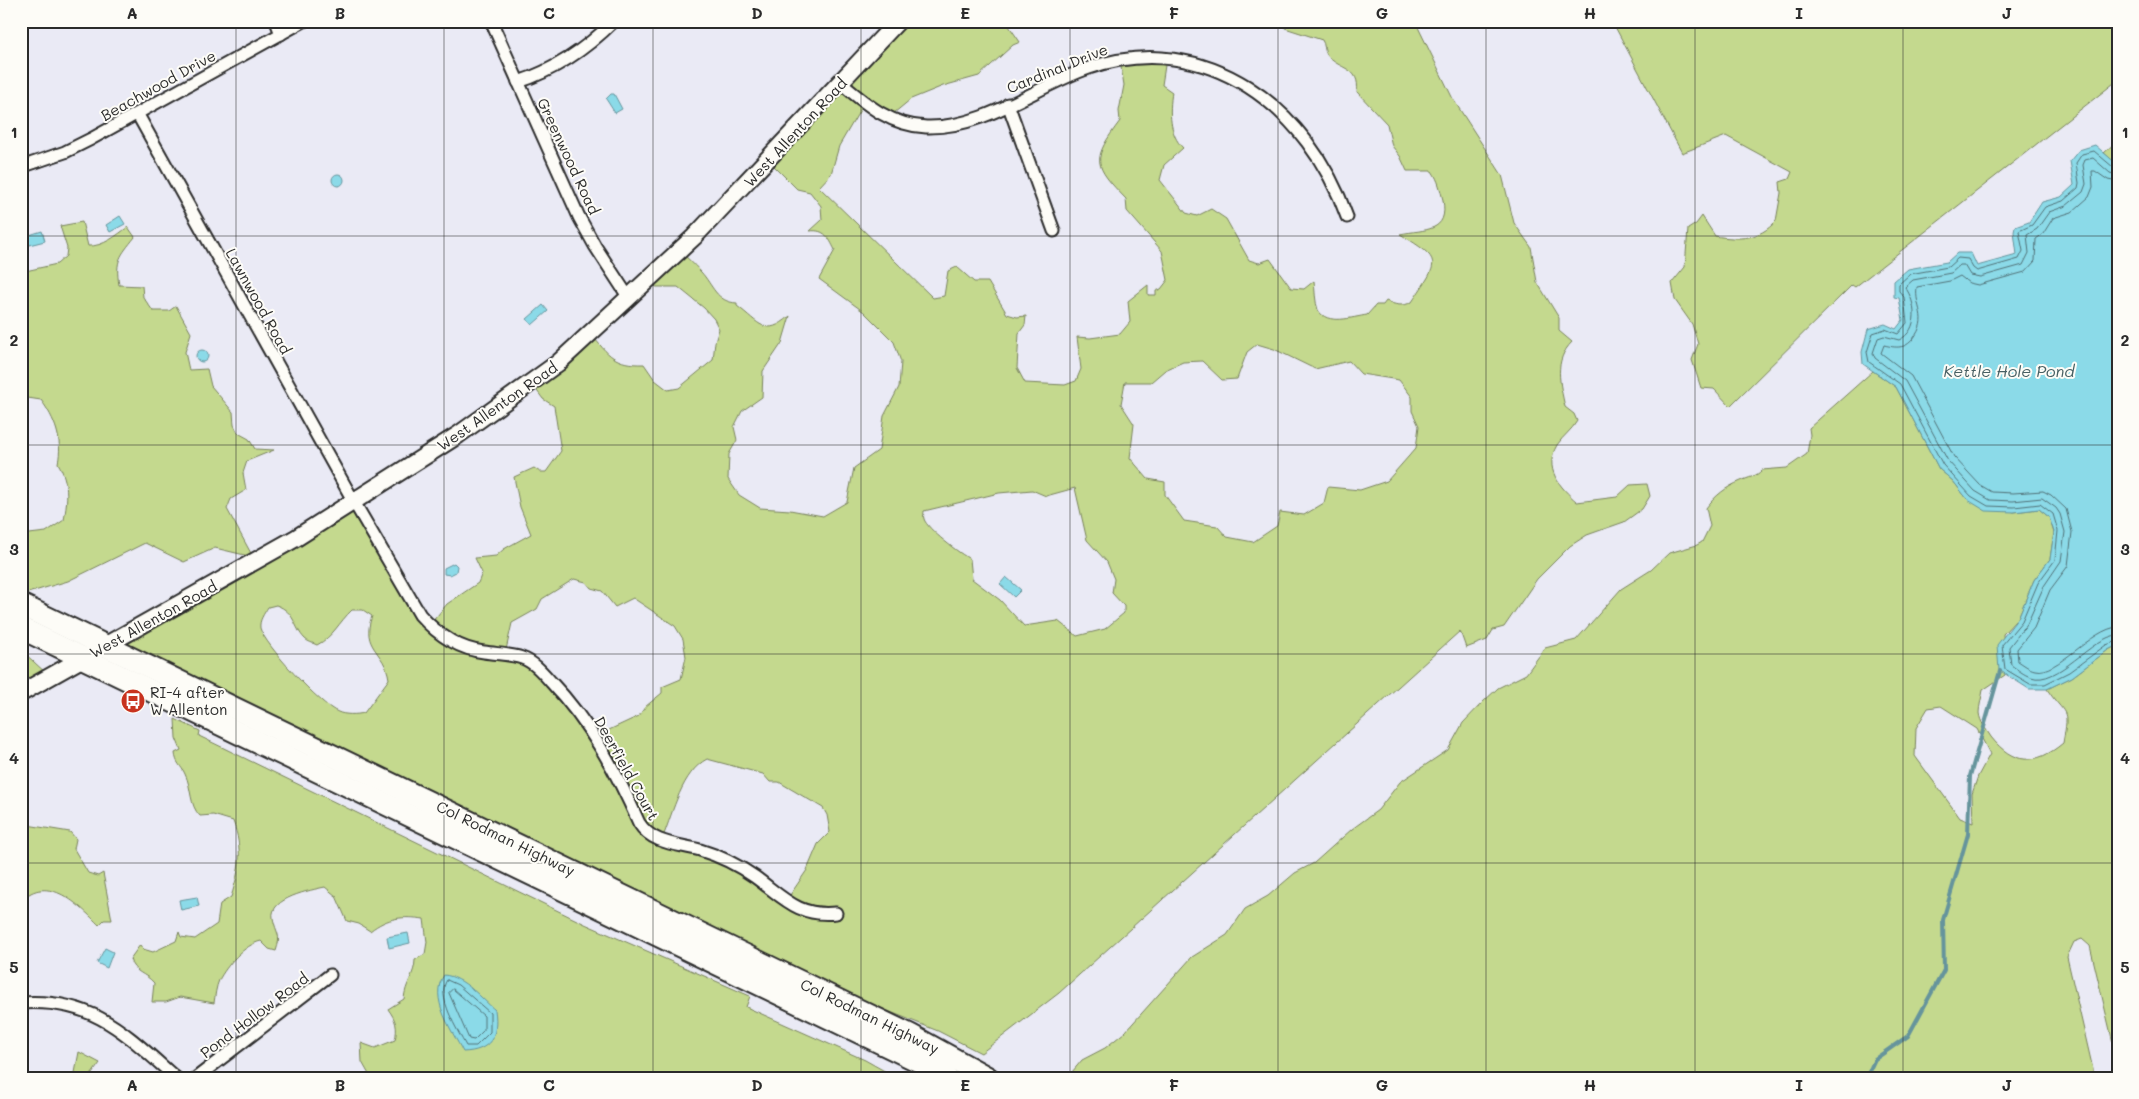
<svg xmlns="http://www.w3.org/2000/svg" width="2139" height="1099" font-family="Mali,sans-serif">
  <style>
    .green { fill: #c4d98e; stroke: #78825c; fill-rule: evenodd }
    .water { fill: #8bdae8; stroke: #65949c }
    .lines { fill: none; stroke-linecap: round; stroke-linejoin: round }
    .shore { stroke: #517177; stroke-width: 1 }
    .stream { stroke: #65949c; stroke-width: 4 }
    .street-casing { stroke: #2b2b2b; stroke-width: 15 }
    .secondary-casing { stroke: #2b2b2b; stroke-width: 20 }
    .highway-casing { stroke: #2b2b2b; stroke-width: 25 }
    .street { stroke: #fdfcf7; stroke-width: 11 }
    .secondary { stroke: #fdfcf7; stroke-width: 16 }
    .highway { stroke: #fdfcf7; stroke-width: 21 }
    .grid { fill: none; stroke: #2b2b2b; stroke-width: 1; stroke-opacity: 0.55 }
    .labels { text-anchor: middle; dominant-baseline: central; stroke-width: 4; stroke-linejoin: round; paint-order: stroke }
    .street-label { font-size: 15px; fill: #2b2b2b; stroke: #fdfcf7 }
    .poi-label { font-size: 15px; fill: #2b2b2b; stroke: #fdfcf7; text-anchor: start }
    .water-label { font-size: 16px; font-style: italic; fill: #486064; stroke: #fdfcf7 }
    .neatline { fill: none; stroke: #2b2b2b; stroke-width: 2 }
    .grid-label { font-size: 16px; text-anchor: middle; font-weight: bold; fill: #2b2b2b }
  </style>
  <rect width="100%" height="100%" fill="#eaeaf5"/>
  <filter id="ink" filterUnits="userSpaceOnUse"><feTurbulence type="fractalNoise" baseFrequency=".02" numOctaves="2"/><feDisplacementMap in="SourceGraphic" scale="10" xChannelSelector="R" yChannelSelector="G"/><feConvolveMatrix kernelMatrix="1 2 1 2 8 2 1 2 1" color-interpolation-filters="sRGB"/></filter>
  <g filter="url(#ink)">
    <g class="green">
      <path d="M893,21H1009V26L1020,42L1013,45L979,76L943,86L911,99L888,118L863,105L839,146L831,174L819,187L933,298L944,296L948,271L957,267L974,282H988L1007,314L1017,317L1026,316L1025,325L1019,333L1017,368L1025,383L1065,385L1076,381L1081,369L1077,337L1090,338L1120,334L1130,322L1128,301L1148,285V295H1156V291L1161,289L1168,280L1162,251L1127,211L1126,199C1093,165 1091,160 1120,121L1119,111L1124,85L1120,61L1166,59L1162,85L1172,92C1169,112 1169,134 1183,148L1164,165L1160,180L1186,213L1197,216L1211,209L1226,219L1249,260L1259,263L1270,259L1291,288L1304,289L1314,281C1315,290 1315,302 1318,310C1327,326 1353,317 1367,315L1376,305H1383L1386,301C1395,305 1403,307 1412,302C1439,261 1444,261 1400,234C1425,229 1449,233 1443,200C1440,189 1439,181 1432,171H1407L1400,156L1392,146L1387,124L1357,92C1361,66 1338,70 1327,55C1324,51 1325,44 1322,40L1285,28L1280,21H1415L1453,99L1502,175L1514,223L1531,247L1537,282L1559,318V331L1572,342C1553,361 1560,383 1565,407L1574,414L1577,421C1572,430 1563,436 1557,445C1543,469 1560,487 1577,502L1617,497L1630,485L1647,484L1650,496L1642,509L1624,522L1587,535L1570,546L1537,579L1504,627L1493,630L1487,640L1466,648L1460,631L1059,993L981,1053L938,1031L878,1007L111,648L349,500L396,578L432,622L447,604L478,583L482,573L475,558L496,556L504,549L531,534L520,507L514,477L534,468L540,472H546L561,451L554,406L543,399L529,380L591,334C608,355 615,365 644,364L655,380L668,390L679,388L713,360L715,342L719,329L714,319L704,308L678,287H656L647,278L678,249C686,257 694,264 701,272C713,285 716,302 737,303V306C760,323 765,338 790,316L782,343L763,371L762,397L742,411L734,427L737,440L729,454L728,479L739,495L760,508L790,510L823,516L847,502L854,468L879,450L884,416L899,387L901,362L894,342L864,312L819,279L835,250C829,238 825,229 810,231L822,220L821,206L810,192L797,189L766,158ZM1257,344L1274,349L1315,369L1349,361L1361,374L1399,380L1412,397V411L1419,426L1416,448L1387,481L1360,490L1328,487L1324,503L1304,515L1280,512L1277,526L1253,542L1227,537L1217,526L1184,521L1165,495V482L1148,479L1130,458L1134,424L1121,404L1125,382H1151L1165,370L1183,362L1202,361L1222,380L1237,379L1247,352ZM1075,488L1087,540L1107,562L1114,579L1112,593L1124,606V613L1105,629L1077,636L1058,621L1024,626L1000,600L972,579L970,559C960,554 927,529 924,519C923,516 924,513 924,511L999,493L1032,490L1046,496ZM574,579L586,582L591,588L602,591L615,607L633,598L675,626L683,639L686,657L681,679L662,687V693L645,707L639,716L596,736L541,670L506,650L512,623L537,609L542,599ZM276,605C296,612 293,627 305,639C308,642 313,643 317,645C333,637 339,622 352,610H363L372,616C360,649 385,650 389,679L364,713C357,715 344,715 338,712C321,706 264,644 260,628C259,620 264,614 268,607ZM707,759L763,774L770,782H779L823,808L827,815L830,832L818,844L807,870L788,898L746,867L663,837C673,812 682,772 707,759Z"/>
      <path d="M1612,21H1633L1639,28L1669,21H2118V80L1855,287L1852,285L1730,406L1714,389L1701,388L1692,360L1698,344L1692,324L1675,300L1672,283L1685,267L1688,229L1696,224L1702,216L1715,236C1739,240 1759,240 1776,221L1781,193L1780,182L1789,179L1792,172L1726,136L1682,153Z"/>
      <polygon points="2118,140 2118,165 2104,153"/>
      <path d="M82,222L88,246C103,247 117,235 128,227L135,237C120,256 115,260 119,285L142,286L143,297L153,311H169L176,306L191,333L185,352L189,370L207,369L211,386L233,412L234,425L238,433L249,439L255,449L274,450L247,461L243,473L246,490L231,499L227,509L253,557L215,548L184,562L145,543L68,581L21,595V535L46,532L64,520C68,499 69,482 58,463C63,440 55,419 41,400L21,397V272L57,264L66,256L67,248L60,226Z"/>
      <path d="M1873,371L1896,387L1939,469L1953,481L1968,500L2014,512L2039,509L2049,517L2054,533L2050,559L2034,580L2018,618L2003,634L2005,675L1983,690C1982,697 1979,706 1979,713C1980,722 1986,729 1991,737C2013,765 2036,766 2063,743C2070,705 2065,717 2047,689L2072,677L2108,650L2118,645V1064L2090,946L2082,939L2074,942L2067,957L2095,1078H1067L1082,1060L1105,1048L1125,1032L1192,957L1227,935L1245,909L1268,896L1295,873L1314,863L1352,829L1378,810L1400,782L1448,750L1463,723L1483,702L1498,688L1526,674L1545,648L1576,640L1621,589L1651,570L1669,553L1697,545L1702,542L1710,526L1706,508C1715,496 1726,487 1741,481C1749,477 1756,477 1762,470L1787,468L1807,454L1810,435L1809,428ZM1941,706L1977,729L1990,754L1978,776L1972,794L1973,823L1960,818L1915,756L1916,728L1928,708Z"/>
      <polygon points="21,650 47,674 21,688"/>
      <path d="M175,719L200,731L199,736L585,924L750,996L746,1007L865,1060L897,1078H371L362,1062L361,1043L375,1048L395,1040C398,1027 396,1020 388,1009L404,999C405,984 415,974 415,960L425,954L427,942L424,919C403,916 388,917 370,931L359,924L347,921L336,896L325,887C311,890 269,898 273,918C276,934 282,934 276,951L269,949L261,941C244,945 227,965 219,980C216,987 215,996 214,1003L180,997L166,1002H152L154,983C146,973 133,973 130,959L140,945L143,949L153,952L176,941L179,932L181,937L195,939L217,924L220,904L231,897C240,869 243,850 233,821L213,815L200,816C189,805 192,788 185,774C181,765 176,764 175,753L181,750L176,738Z"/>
      <path d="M21,824L70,832L76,839L74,849L88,873L98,876L103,873L112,920H104L99,925C80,906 47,872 21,901Z"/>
      <polygon points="79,1052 100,1063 89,1078 74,1078"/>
    </g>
    <g class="water">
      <polygon points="611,94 614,94 622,109 615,113 606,99"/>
      <polygon points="2095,145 2118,165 2118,645 2108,650 2072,677 2047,689 2029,689 1999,670 1997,645 2018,618 2034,580 2050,559 2054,532 2049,517 2039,509 2014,512 1986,511 1968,500 1953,481 1939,469 1896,387 1863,364 1862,352 1868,329 1885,324 1896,329 1903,320 1899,298 1894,297 1894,281 1908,269 1947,262 1957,253 1971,253 1977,266 2017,255 2014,232 2015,227 2029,222 2042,202 2061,197 2074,185 2070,161 2079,150"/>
      <circle cx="338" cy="180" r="6"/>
      <polygon points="120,216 125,224 110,232 106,225"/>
      <polygon points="42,231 45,241 29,245 26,236"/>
      <polygon points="543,305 548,311 532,325 527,319"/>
      <circle cx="202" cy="356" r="6"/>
      <polygon points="454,563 457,566 456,572 450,575 444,574 444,568"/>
      <polygon points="1006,577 1021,590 1014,597 1000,584"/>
      <polygon points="197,897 199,906 181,910 179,900"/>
      <polygon points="408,933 410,943 389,948 387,937"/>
      <polygon points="105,948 113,952 107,968 97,963"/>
      <path d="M444,975C464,977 481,998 495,1010C499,1037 490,1051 463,1052C452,1030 428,998 444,975Z"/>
    </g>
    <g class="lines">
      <g class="shore">
        <polyline points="2118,169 2113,167 2094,151 2082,154 2076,163 2079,183 2078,188 2063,201 2045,207 2032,225 2019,231 2023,251 2019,259 1977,271 1973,268 1968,259 1958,258 1948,267 1910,274 1899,284 1899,291 1904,297 1907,323 1898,334 1885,329 1873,333 1867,352 1869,362 1900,384 1943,465 1971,496 1988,506 2014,507 2040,504 2053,514 2058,531 2055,560 2038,583 2022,621 2002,645 2005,669 2030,684 2045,684 2069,672 2106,645 2118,641"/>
        <path d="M2118,175L2110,173L2093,158L2085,160L2083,165L2086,184L2083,192L2066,206L2049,212L2037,229L2027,235L2029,253L2023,265L1980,277L1970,275L1964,265H1960L1951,273L1913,280L1905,287C1916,302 1920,330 1899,340L1884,336L1878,338L1873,353L1875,358L1905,381L1948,461L1975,491L1990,500L2013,501L2042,498L2056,508L2060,514L2065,532L2061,561L2044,586L2027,624L2009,647L2011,665C2017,669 2024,675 2031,677C2057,687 2092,636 2118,635"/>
        <path d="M2118,182L2108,180L2095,171H2092L2093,187L2089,197L2072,212L2053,218L2043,234L2036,239L2035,261L2025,272L1978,285L1969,283L1960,276L1950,281L1917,287C1914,308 1930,317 1913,339C1905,349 1896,348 1884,345L1881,353L1911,376L1954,457L1980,485L1992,492L2013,493L2043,491L2051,495L2066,509L2072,532L2068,566L2050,590L2034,628L2017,649L2018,661C2023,664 2029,669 2035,670C2056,676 2092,628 2118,627"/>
        <path d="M447,980L458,985L490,1013V1032L476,1046H466C458,1031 435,995 447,980Z"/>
        <polygon points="453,989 484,1016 484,1030 474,1040 469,1039 449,993"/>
      </g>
      <polyline class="stream" points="1866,1078 1875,1059 1908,1036 1944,970 1943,920 1968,834 1970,776 2000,671"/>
      <defs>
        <g id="street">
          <polyline points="276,21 281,34"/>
          <polyline points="491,21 579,217 595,246 629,298"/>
          <path d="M518,82C556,70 586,49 614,21"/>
          <path d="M841,83C867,105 890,125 926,127C984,129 1036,86 1089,68C1206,28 1309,108 1347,217"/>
          <polyline points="1008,104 1054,231"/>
          <path d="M138,115L354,502L420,615C437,634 458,649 484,652C496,654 511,654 522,658C534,662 543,673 551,682C590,723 616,771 639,823C652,844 677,844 700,850C720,856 738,865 755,877C784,898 798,917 836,913"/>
          <polyline points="21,167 65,152 91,139 304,21"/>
          <path d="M21,1003C94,998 126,1034 176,1078"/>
          <polyline points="196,1078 330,975"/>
        </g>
        <polyline id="secondary" points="21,693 296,538 458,435 558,363 694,237 898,21"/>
        <g id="highway">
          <polyline points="21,605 910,1035 988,1078"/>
          <polyline points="21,628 929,1066 947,1078"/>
        </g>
      </defs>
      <use href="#street" class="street-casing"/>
      <use href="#secondary" class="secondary-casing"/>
      <use href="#highway" class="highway-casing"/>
      <use href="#street" class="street"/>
      <use href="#secondary" class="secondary"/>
      <use href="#highway" class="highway"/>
    </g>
  </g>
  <path class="grid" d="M236,21V1078M444,21V1078M653,21V1078M861,21V1078M1070,21V1078M1278,21V1078M1486,21V1078M1695,21V1078M1903,21V1078M21,236H2118M21,445H2118M21,654H2118M21,863H2118"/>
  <defs>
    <symbol id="bus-disc" viewBox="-11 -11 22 22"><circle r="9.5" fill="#c8321e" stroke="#fdfcf7"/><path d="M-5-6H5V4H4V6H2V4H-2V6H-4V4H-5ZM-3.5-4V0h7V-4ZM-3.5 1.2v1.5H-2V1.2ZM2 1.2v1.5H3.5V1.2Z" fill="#fff"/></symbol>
  </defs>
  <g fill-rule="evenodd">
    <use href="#bus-disc" x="119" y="687" width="28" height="28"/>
  </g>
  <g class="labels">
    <g class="street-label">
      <text transform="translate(1057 68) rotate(-22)">Cardinal Drive</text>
      <text transform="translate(158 85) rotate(-29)">Beachwood Drive</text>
      <text transform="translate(795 132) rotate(-47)">West Allenton Road</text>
      <text transform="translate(569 156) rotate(65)">Greenwood Road</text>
      <text transform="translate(259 301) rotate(61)">Lawnwood Road</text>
      <text transform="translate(497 406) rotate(-35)">West Allenton Road</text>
      <text transform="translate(153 619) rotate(-29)">West Allenton Road</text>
      <text transform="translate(627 768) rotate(61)">Deerfield Court</text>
      <text transform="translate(506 838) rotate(26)">Col Rodman Highway</text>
      <text transform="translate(254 1015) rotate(-37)">Pond Hollow Road</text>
      <text transform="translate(870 1016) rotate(26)">Col Rodman Highway</text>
    </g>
    <g class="poi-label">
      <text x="150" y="692">RI-4 after<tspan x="150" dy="17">W Allenton</tspan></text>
    </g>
    <g class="water-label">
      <text x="2009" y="370">Kettle Hole Pond</text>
    </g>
  </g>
  <rect width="2139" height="1099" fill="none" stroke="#fdfcf7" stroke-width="55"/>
  <rect x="28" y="28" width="2084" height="1044" class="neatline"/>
  <g class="grid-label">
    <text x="132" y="19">A</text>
    <text x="340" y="19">B</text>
    <text x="549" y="19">C</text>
    <text x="757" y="19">D</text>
    <text x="965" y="19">E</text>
    <text x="1174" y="19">F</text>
    <text x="1382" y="19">G</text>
    <text x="1590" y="19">H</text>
    <text x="1799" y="19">I</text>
    <text x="2007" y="19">J</text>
    <text x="14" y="138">1</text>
    <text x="2125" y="138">1</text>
    <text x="14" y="346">2</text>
    <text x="2125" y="346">2</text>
    <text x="14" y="555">3</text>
    <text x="2125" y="555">3</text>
    <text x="14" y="764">4</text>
    <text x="2125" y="764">4</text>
    <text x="14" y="973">5</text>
    <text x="2125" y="973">5</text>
    <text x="132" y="1091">A</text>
    <text x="340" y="1091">B</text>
    <text x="549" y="1091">C</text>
    <text x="757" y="1091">D</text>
    <text x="965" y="1091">E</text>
    <text x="1174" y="1091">F</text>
    <text x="1382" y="1091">G</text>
    <text x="1590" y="1091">H</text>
    <text x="1799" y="1091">I</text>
    <text x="2007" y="1091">J</text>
  </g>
</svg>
